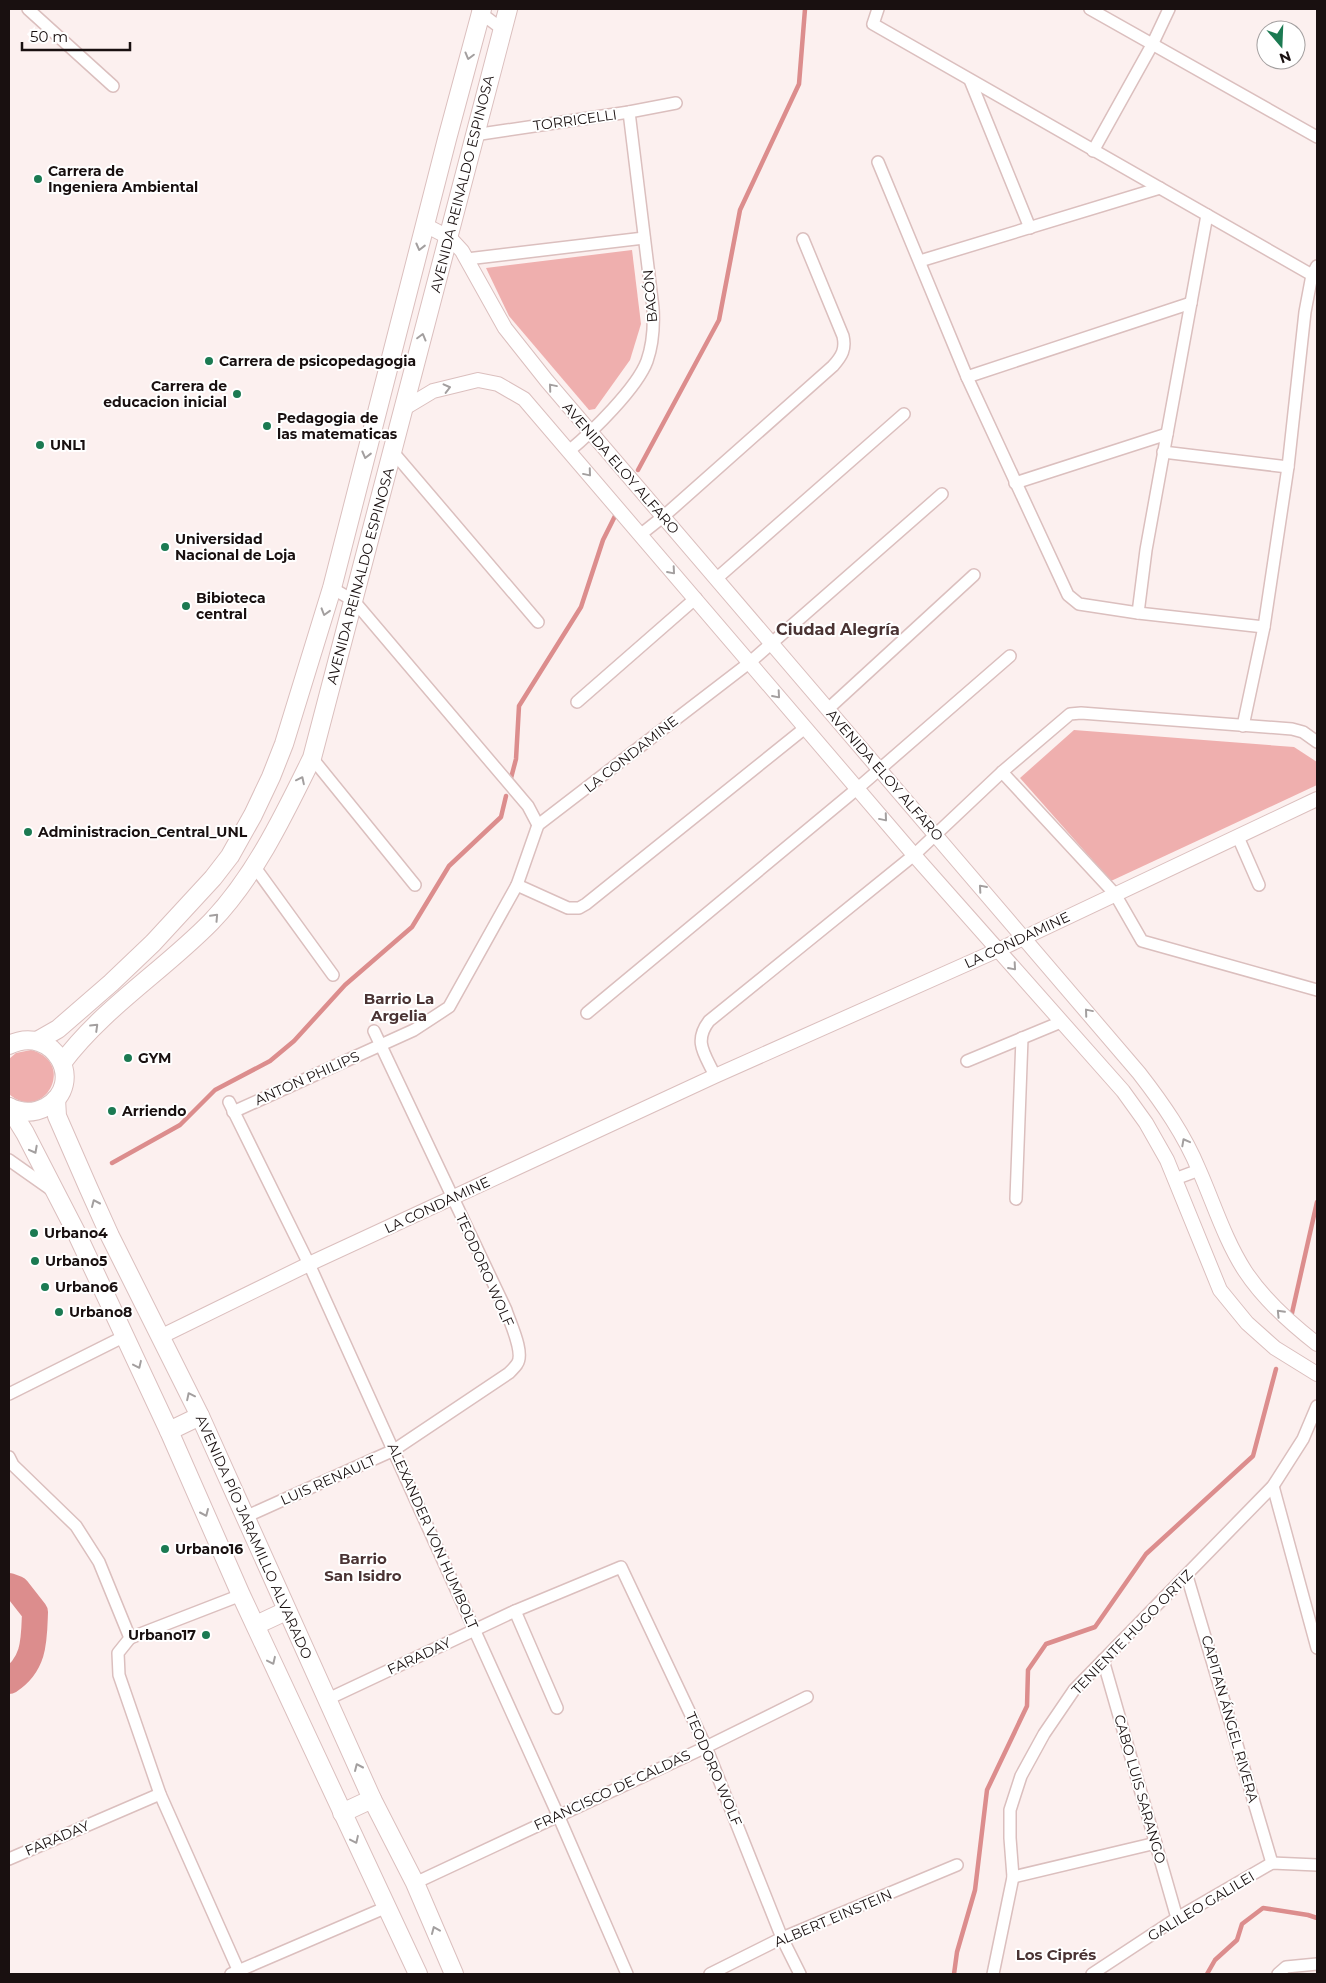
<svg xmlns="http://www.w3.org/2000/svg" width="1326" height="1983" font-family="Montserrat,sans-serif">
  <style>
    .green { fill: #efafae }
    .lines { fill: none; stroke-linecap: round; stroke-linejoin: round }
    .stream { stroke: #dc8d8d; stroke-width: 4.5 }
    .river { stroke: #dc8d8d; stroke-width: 26 }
    .minor-casing { stroke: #dbbfbe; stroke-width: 14 }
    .tertiary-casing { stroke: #dbbfbe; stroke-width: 16 }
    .primary-casing { stroke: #dbbfbe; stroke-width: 20 }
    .minor { stroke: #fff; stroke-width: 11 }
    .tertiary { stroke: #fff; stroke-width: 14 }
    .primary { stroke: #fff; stroke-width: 18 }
    .oneway { stroke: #a39f9f }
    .poi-dot { fill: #1b7a52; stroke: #fff; stroke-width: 2 }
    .labels { text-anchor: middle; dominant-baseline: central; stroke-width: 4; stroke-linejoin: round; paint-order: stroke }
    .street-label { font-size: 14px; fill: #191010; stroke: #fff }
    .poi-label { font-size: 14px; font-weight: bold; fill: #191010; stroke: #fff; text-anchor: start }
    .neighbourhood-label { font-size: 15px; font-weight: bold; fill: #4a3333; stroke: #fff }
    .quarter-label { font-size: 16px; font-weight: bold; fill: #4a3333; stroke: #fff }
  </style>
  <rect width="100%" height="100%" fill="#fcf0ef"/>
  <g class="green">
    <polygon points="632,250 641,324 630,360 595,409 589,410 509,316 486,268"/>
    <polygon points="1074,730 1294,747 1317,762 1317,785 1111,881 1020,778"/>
    <path d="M31,1050C78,1063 43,1124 9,1094V1059L16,1053Z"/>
  </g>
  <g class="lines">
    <g class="stream">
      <polyline points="638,470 719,320 740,210 799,84 805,9"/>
      <polyline points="511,778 516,759 519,706 581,607 603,540 615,516"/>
      <polyline points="112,1163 180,1125 215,1090 270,1061 294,1041 345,985 412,927 449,866 501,817 506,796"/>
      <polyline points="1292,1313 1317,1202"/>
      <polyline points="954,1974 957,1952 975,1890 987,1790 1027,1706 1028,1670 1046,1644 1095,1627 1146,1554 1253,1456 1276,1369"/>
      <polyline points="1207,1974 1215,1960 1237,1940 1242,1924 1263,1908 1308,1915 1317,1918"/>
    </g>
    <path class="river" d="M9,1586L17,1589L35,1612C34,1640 35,1664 9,1681"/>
    <defs>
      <g id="minor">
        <polyline points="28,9 113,86"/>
        <polyline points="878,9 873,24 1312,275"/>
        <polyline points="1090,9 1317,137"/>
        <polyline points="478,11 502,29"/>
        <polyline points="970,80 1030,228"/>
        <polyline points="474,135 629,112 676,103"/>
        <polyline points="1093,151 1152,45 1169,9"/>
        <polyline points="878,162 967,377 1068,595 1079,604 1138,613 1264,627"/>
        <polyline points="467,259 644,238"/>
        <polyline points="920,261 1160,188"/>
        <polyline points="967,377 1191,303"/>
        <polyline points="1167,434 1207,215"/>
        <path d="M569,451C592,432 637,388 647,361C653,344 654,325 653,308L629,112"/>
        <polyline points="393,452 538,622"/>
        <polyline points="1163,452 1288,467"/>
        <polyline points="1015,483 1167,434 1146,550 1138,613"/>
        <path d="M640,535L664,516L833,366C842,356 846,349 843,336L803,239"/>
        <polyline points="716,579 904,414"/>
        <polyline points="332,588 354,601 528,806 538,825"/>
        <polyline points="577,702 696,598"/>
        <polyline points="828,709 974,575"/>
        <polyline points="1243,726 1264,627 1288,467 1305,312 1312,275 1317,266"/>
        <polyline points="312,758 415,885"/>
        <polyline points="1002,772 1115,894 1142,941 1317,990"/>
        <polyline points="1238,837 1259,885"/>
        <polyline points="254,866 333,975"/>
        <polyline points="517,885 538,825 749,663 942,494"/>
        <polyline points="587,1013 858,788 1010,656"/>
        <polyline points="967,1061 1061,1022"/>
        <path d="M715,1076C705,1054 693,1042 709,1021L914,855L1002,772L1070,714L1081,713L1292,729L1303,732L1317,742"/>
        <polyline points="229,1102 309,1264 558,1815 627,1974"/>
        <polyline points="233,1112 414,1030 449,1007 517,885 568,908 579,908 586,904 805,728"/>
        <polyline points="9,1160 53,1191"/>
        <polyline points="1175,1179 1199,1170"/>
        <polyline points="1016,1199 1022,1038"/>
        <polyline points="9,1394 125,1336"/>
        <polyline points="9,1457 13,1465 76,1526 99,1562 130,1638 118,1653 119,1675 160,1794 240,1974"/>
        <polyline points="1273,1486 1317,1648"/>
        <path d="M245,1517L394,1450L509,1373C512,1370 515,1367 517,1364C525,1353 510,1323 506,1310L374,1031"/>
        <polyline points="1187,1576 1272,1863"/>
        <polyline points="515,1611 557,1708"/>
        <polyline points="130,1638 241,1595"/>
        <polyline points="1103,1660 1177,1918"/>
        <polyline points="328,1699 515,1611 621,1567 706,1747 782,1938 800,1974"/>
        <polyline points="9,1859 160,1794"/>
        <polyline points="1013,1877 1156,1843"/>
        <polyline points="415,1883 706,1747 807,1697"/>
        <polyline points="231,1974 387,1907"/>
        <polyline points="710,1974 782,1938 957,1865"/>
        <polyline points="993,1974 1013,1877 1010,1838 1010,1810 1021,1776 1044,1734 1074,1690 1273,1486 1303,1439 1317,1406"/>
        <polyline points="1092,1974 1177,1918 1272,1863 1317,1865"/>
        <polyline points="1278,1974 1286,1967 1317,1964"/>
      </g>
      <g id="tertiary">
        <path d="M425,225L450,238L462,251L505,328L547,381L1139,1073C1163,1104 1184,1134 1199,1170C1214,1204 1225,1240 1245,1271C1264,1300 1290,1323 1317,1344"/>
        <polyline points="403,409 433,391 478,380 498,384 524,399 914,855 1123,1091 1146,1123 1167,1160 1220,1290 1247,1323 1275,1348 1317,1374"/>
        <polyline points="160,1337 309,1264 715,1076 998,950 1317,799"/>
      </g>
      <g id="primary">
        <polyline points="37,1041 58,1029 111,983 153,943 213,878 230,856 253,815 271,777 284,744 332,588 447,139 482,9"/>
        <path d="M9,1045C54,1023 87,1084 46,1107C33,1114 21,1113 9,1107"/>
        <path d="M62,1063C103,1008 163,971 211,922C255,876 284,815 312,758L508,9"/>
        <polyline points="56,1099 57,1116 88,1187 110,1236 200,1416 372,1799 415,1883 454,1974"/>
        <polyline points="9,1107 25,1133 76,1232 169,1431 241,1595 418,1974"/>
        <polyline points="169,1431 200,1416"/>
        <polyline points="256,1625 286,1611"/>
        <polyline points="342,1813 372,1799"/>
      </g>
    </defs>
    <use href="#minor" class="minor-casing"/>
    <use href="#tertiary" class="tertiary-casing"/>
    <use href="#primary" class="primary-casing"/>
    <use href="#minor" class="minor"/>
    <use href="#tertiary" class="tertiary"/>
    <use href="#primary" class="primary"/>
  </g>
  <defs><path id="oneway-chevron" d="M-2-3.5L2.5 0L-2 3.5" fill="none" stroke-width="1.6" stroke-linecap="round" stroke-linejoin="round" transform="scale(1.25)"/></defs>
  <g class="oneway">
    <use href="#oneway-chevron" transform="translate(469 56) rotate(105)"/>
    <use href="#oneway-chevron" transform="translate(420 247) rotate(104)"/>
    <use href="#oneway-chevron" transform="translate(422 337) rotate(-75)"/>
    <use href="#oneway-chevron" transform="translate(552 387) rotate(-130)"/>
    <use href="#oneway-chevron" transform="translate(447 388) rotate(-14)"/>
    <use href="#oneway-chevron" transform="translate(366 455) rotate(104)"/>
    <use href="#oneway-chevron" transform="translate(588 473) rotate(50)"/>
    <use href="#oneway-chevron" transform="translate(672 571) rotate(49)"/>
    <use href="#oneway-chevron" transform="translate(325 612) rotate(107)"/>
    <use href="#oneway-chevron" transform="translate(777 695) rotate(49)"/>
    <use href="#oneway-chevron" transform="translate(301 780) rotate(-64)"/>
    <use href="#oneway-chevron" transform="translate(884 818) rotate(50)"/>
    <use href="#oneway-chevron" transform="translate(982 888) rotate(-131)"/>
    <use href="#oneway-chevron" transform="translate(215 917) rotate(-47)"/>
    <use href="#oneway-chevron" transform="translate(1013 967) rotate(49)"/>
    <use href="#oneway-chevron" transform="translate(1088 1012) rotate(-130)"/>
    <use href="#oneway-chevron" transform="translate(95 1027) rotate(-44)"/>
    <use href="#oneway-chevron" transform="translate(1185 1142) rotate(-118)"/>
    <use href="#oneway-chevron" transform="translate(34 1150) rotate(62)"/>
    <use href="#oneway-chevron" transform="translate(95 1203) rotate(-114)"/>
    <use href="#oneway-chevron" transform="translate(1280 1313) rotate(-134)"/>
    <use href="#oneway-chevron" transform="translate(138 1365) rotate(65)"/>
    <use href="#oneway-chevron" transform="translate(190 1396) rotate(-116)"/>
    <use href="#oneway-chevron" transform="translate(205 1513) rotate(66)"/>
    <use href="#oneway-chevron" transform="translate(272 1661) rotate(65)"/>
    <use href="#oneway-chevron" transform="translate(358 1767) rotate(-114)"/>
    <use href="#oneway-chevron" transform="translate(355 1840) rotate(65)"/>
    <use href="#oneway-chevron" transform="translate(435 1930) rotate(-113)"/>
  </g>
  <g class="poi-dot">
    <circle cx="38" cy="179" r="5"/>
    <circle cx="209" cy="361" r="5"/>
    <circle cx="237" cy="394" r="5"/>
    <circle cx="267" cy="426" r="5"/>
    <circle cx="40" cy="445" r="5"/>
    <circle cx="165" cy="547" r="5"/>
    <circle cx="186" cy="606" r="5"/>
    <circle cx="28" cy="832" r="5"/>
    <circle cx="128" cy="1058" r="5"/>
    <circle cx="112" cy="1111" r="5"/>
    <circle cx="34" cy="1233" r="5"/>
    <circle cx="35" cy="1261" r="5"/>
    <circle cx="45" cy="1287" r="5"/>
    <circle cx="59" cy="1312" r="5"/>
    <circle cx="165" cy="1549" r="5"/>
    <circle cx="206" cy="1635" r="5"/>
  </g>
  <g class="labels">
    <g class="street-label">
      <text transform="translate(575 120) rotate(-8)">TORRICELLI</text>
      <text transform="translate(462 184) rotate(-76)">AVENIDA REINALDO ESPINOSA</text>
      <text transform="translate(650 296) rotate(-95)">BACÓN</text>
      <text transform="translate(621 468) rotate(49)">AVENIDA ELOY ALFARO</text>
      <text transform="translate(360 576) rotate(-75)">AVENIDA REINALDO ESPINOSA</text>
      <text transform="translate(631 754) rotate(-38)">LA CONDAMINE</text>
      <text transform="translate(885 775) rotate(49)">AVENIDA ELOY ALFARO</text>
      <text transform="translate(1017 940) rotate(-25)">LA CONDAMINE</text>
      <text transform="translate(307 1078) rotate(-24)">ANTON PHILIPS</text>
      <text transform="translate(437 1205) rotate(-25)">LA CONDAMINE</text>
      <text transform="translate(485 1270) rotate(66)">TEODORO WOLF</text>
      <text transform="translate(328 1480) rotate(-24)">LUIS RENAULT</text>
      <text transform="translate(433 1536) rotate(66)">ALEXANDER VON HUMBOLT</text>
      <text transform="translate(254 1537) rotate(66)">AVENIDA PÍO JARAMILLO ALVARADO</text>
      <text transform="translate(1132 1632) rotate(-46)">TENIENTE HUGO ORTIZ</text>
      <text transform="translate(419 1656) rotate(-25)">FARADAY</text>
      <text transform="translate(1230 1719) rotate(74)">CAPITAN ÁNGEL RIVERA</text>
      <text transform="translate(714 1769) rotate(67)">TEODORO WOLF</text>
      <text transform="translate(1140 1789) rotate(74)">CABO LUIS SARANGO</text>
      <text transform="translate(612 1790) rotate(-25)">FRANCISCO DE CALDAS</text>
      <text transform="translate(57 1838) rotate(-23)">FARADAY</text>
      <text transform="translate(1201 1906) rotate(-31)">GALILEO GALILEI</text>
      <text transform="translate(833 1918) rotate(-23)">ALBERT EINSTEIN</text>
    </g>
    <g class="poi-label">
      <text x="48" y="171">Carrera de<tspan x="48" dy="16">Ingeniera Ambiental</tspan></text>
      <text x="219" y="361">Carrera de psicopedagogia</text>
      <text x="227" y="386" text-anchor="end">Carrera de<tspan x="227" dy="16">educacion inicial</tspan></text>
      <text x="277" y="418">Pedagogia de<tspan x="277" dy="16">las matematicas</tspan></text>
      <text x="50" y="445">UNL1</text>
      <text x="175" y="539">Universidad<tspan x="175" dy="16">Nacional de Loja</tspan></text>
      <text x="196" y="598">Bibioteca<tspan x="196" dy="16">central</tspan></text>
      <text x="38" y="832">Administracion_Central_UNL</text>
      <text x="138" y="1058">GYM</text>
      <text x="122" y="1111">Arriendo</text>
      <text x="44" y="1233">Urbano4</text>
      <text x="45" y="1261">Urbano5</text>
      <text x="55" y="1287">Urbano6</text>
      <text x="69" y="1312">Urbano8</text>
      <text x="175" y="1549">Urbano16</text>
      <text x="196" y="1635" text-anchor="end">Urbano17</text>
    </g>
    <g class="neighbourhood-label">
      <text x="399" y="998">Barrio La<tspan x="399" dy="17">Argelia</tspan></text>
      <text x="363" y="1558">Barrio<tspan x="363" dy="17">San Isidro</tspan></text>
      <text x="1056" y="1954">Los Ciprés</text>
    </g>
    <g class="quarter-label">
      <text x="838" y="629">Ciudad Alegría</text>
    </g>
  </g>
  <rect width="1326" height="1983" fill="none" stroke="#191010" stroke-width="20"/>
  <g transform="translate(1281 45) rotate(161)"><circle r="24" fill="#ffffff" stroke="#a39f9f"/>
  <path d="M0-4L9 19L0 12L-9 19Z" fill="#1b7a52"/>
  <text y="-8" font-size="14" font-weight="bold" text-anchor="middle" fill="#191010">N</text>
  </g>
  <path d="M22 42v8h108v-8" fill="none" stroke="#191010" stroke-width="2.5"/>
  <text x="30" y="42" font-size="15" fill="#191010" stroke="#ffffff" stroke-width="4" paint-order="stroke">50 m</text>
</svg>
